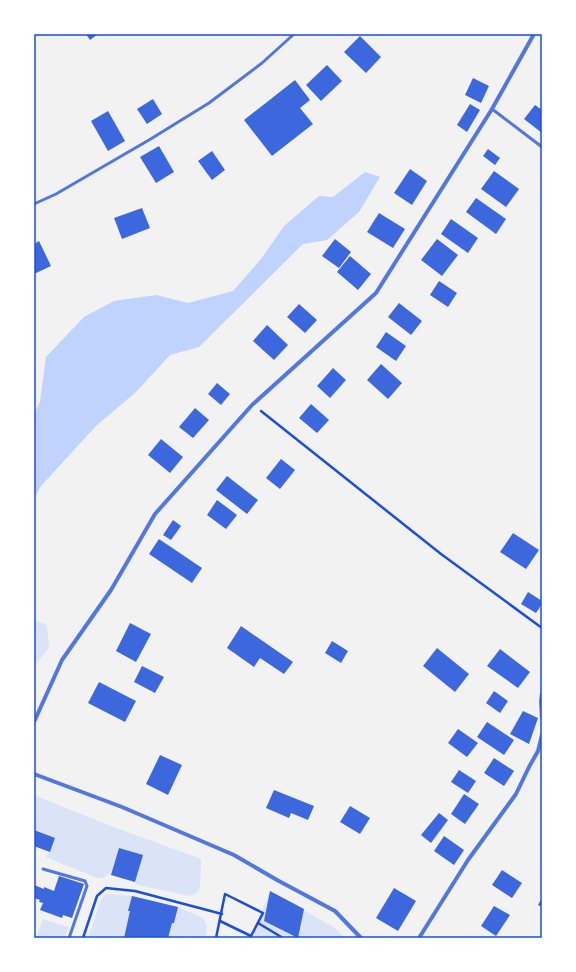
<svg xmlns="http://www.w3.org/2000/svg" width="576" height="972" font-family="Mulish,sans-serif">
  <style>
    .green { fill: #dbe4f7 }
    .water { fill: #bfd3fe }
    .building { fill: #3d67dc }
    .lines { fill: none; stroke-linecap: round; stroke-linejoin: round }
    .path { stroke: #1d4ed8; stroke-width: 2.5 }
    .service { stroke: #5277de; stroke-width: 3 }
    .minor { stroke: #5277de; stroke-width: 4 }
    .neatline { fill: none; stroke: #1d4ed8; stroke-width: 1.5 }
  </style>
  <rect width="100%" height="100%" fill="#f2f2f2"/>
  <g class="green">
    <polygon points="34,620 47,625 49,648 34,666"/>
    <path d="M34,795L106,824L201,859C201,866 201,883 199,889C198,893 194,895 190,896L137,885L135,882L111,875L108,874L104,878H97L46,857L50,852L55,839L34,830Z"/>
    <polygon points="270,891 335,928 345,938 251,938"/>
    <polygon points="106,894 109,894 132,896 178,907 203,918 207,926 206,938 88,938 100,902 103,897"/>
    <polygon points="43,919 68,927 65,938 36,938"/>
  </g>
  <polygon class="water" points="365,172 380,177 359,212 327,240 303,244 199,347 170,355 136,392 96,426 41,486 34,499 34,416 40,401 46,357 84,317 114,301 156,295 188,303 233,291 261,259 284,226 319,196 333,197"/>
  <g class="building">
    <polygon points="86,34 98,34 90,40"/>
    <polygon points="360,36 381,57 366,73 344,52"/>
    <polygon points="327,65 342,81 321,101 306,85"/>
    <polygon points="473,78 489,86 481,103 465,95"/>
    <polygon points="295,80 310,100 300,108 313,124 272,156 244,120"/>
    <polygon points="153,99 162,114 147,124 137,109"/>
    <polygon points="470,104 480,110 467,132 457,125"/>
    <polygon points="535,105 542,110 542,133 524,119"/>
    <polygon points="108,111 125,141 108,151 91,121"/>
    <polygon points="159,146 174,172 156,183 140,157"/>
    <polygon points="488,149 500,158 495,165 483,156"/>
    <polygon points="212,151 225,170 212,180 198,161"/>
    <polygon points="410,169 427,181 412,205 394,193"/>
    <polygon points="494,171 519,189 506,207 481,189"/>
    <polygon points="476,198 506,219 496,234 466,212"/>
    <polygon points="142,208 150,228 122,239 114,218"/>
    <polygon points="379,213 405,229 393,248 367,232"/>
    <polygon points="451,219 478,238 468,253 441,234"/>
    <polygon points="335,239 351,252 339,268 322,256"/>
    <polygon points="437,239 458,255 442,276 421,260"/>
    <polygon points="39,241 51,266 34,274 34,244"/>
    <polygon points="350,256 371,274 358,290 337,272"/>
    <polygon points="439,281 457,293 448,307 430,295"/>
    <polygon points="399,303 422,321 411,335 388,317"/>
    <polygon points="299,304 317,320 305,333 287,317"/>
    <polygon points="267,325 288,345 274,360 253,341"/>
    <polygon points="386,332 406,346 396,361 376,347"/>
    <polygon points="381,364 402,383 388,399 367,380"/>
    <polygon points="333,368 346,380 330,398 317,386"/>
    <polygon points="217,383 230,394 221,405 208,394"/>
    <polygon points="311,404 329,420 317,433 299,418"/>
    <polygon points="195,408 209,420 193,438 179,427"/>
    <polygon points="161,439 183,457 170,473 148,455"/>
    <polygon points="281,459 295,470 280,489 266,478"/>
    <polygon points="227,476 258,500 247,514 216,490"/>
    <polygon points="217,500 237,515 226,529 207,515"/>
    <polygon points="173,520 181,526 171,540 163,535"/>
    <polygon points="513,533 539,550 526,569 500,552"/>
    <polygon points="159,539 202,568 192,583 149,554"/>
    <polygon points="528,592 542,601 542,604 536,613 521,604"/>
    <polygon points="130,623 151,634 136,662 116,651"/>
    <polygon points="241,626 293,662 284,674 260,658 254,667 227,648"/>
    <polygon points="332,641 348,651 341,663 325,653"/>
    <polygon points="437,648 469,674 455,692 423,666"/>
    <polygon points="500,649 530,672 518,688 487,666"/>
    <polygon points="142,666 164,677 155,693 134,682"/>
    <polygon points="99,682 136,701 125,722 88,703"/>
    <polygon points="494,691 508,701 500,713 486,703"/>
    <polygon points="523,711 538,718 529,744 510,734"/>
    <polygon points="487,722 514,740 504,755 477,737"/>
    <polygon points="458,729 478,743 467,757 448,743"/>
    <polygon points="160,755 182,765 168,795 146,784"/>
    <polygon points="494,758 514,771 504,786 484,773"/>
    <polygon points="459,770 476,781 468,793 451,782"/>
    <polygon points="274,790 314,806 308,820 291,813 289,818 266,808"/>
    <polygon points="464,794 479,804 465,824 451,814"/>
    <polygon points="350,806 370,818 360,834 340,822"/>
    <polygon points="439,813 448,820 431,843 421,835"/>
    <polygon points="34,830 55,838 50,852 34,846"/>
    <polygon points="444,836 464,850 454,865 434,851"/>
    <polygon points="119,848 143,855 135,882 111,875"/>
    <polygon points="502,870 522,883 512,898 492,885"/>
    <polygon points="59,876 84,884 72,918 63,915 62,918 40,910 43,903 39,902 40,900 34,898 34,885 44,889 44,887 54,891"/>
    <polygon points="394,888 416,901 398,931 376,918"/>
    <polygon points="270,891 304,909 298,938 264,921"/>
    <polygon points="132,896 178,907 174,923 172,923 168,938 124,938 130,911 128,911"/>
    <polygon points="542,898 542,907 538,905"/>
    <polygon points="494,906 510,915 496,936 481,926"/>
  </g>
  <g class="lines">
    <g class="path">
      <polyline points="261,411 441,554 542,628"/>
      <polyline points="220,921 251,936"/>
      <polyline points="258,923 283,938"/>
      <polyline points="83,938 97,896 106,888 135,891 222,914"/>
      <polyline points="216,938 225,894 263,913 250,938"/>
    </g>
    <g class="service">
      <polyline points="492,109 542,147"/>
      <polyline points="34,204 56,194 149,140 209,103 262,63 294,34"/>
      <polyline points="43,869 85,881 87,886 69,938"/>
    </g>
    <g class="minor">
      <polyline points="542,694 541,701 542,718"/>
      <polyline points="34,722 62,660 111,590 155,514 252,405 376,293 492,109 534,34"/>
      <polyline points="34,774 122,807 234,855 277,880 335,911 361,938"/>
      <polyline points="419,938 468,860 516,794 529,767 538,751 542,735"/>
    </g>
  </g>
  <rect width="576" height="972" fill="none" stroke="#ffffff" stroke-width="70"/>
  <rect x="35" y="35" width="506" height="902" class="neatline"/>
</svg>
